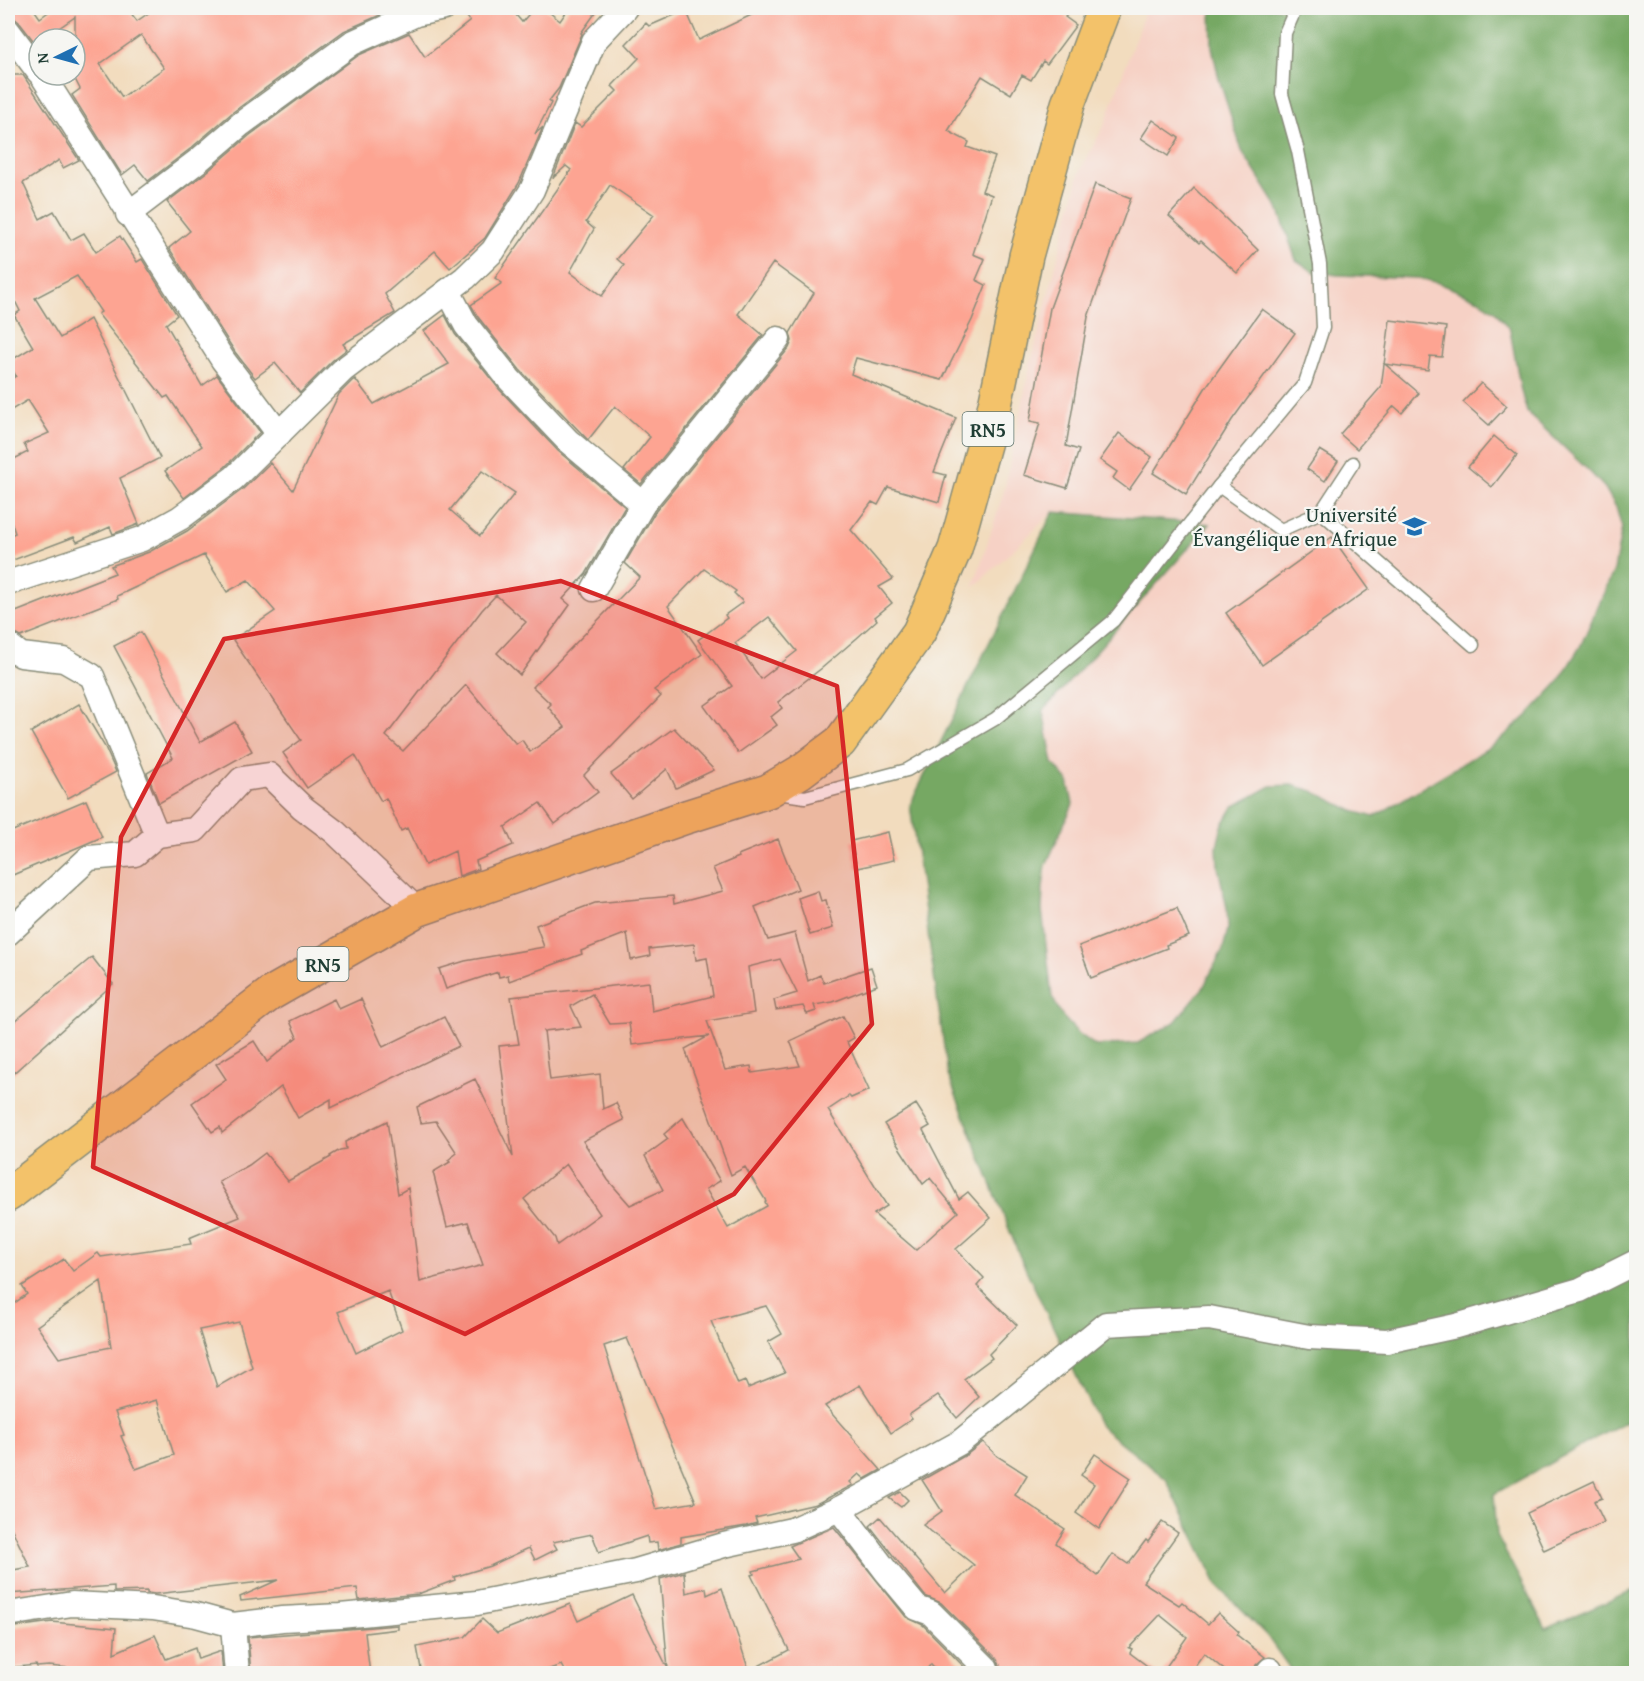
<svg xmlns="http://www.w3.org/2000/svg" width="1644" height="1681" font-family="'Gentium Book Plus',serif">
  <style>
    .built { fill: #f6d1c5 }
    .forest { fill: #76a863; stroke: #4a724c; stroke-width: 1.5 }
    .building { fill: #fda492; fill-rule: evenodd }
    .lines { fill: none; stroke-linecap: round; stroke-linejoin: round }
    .service-casing { stroke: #888c79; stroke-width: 15 }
    .minor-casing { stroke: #888c79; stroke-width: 27 }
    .trunk-casing { stroke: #888c79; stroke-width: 36 }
    .service { stroke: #fff; stroke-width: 12 }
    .minor { stroke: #fff; stroke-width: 24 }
    .trunk { stroke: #f3c26a; stroke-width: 33 }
    .marked { fill: #d62828; fill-opacity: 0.2; stroke: #d62828; stroke-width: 4.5; stroke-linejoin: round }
    .labels { text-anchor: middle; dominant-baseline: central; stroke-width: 4.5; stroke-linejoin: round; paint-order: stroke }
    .shield { fill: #f6f6f2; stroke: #60746d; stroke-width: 1.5 }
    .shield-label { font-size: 20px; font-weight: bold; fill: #1f3d34 }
    .poi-label { font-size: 21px; fill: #1f3d34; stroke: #f6f6f2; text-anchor: end }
  </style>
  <rect width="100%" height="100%" fill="#f6f6f2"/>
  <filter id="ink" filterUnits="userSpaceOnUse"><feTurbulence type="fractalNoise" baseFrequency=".0167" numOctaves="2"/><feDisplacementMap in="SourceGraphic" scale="12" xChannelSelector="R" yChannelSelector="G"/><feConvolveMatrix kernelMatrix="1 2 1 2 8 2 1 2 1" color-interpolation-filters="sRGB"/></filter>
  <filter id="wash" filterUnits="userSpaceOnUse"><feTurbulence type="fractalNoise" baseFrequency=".008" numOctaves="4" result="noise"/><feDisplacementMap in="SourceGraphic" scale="24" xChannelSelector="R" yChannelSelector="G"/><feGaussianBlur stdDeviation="1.35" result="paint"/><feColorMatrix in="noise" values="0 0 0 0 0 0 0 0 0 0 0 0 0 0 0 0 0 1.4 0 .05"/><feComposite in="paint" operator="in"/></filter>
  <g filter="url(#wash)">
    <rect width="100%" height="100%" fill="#f2dcbe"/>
    <polygon class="built" points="1146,8 1211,8 1212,47 1219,79 1242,151 1278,208 1292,250 1338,275 1417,278 1439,283 1479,300 1496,312 1510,330 1521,391 1605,488 1616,507 1622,528 1614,570 1580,647 1557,684 1527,716 1495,744 1374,818 1353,811 1313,791 1217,846 1218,867 1227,908 1228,929 1223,949 1203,988 1175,1022 1139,1043 1096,1046 1078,1033 1063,1017 1052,997 1042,910 1043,887 1068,781 1053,763 1043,710 1209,524 1053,512 973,588 1004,491 1030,366 1080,171 1105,124"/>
    <polygon class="forest" points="1211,8 1636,8 1636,1416 1494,1494 1497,1536 1546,1629 1636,1589 1636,1664 1617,1674 1293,1673 1267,1636 1218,1586 1166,1479 1100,1426 1020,1257 948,1075 910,805 1053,512 1210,524 1043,711 1053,763 1068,781 1073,804 1046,865 1043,887 1042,910 1052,997 1063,1017 1078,1033 1096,1046 1138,1043 1175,1022 1203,988 1223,949 1228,929 1227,908 1218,867 1217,846 1222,826 1233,807 1271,786 1292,785 1313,791 1353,811 1374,817 1495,744 1527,716 1557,684 1580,647 1614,570 1622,528 1616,507 1605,488 1590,472 1527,412 1521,391 1510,330 1496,312 1479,300 1439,283 1417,278 1338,275 1314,272 1296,260 1278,208 1242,151 1219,79 1212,47"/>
    <g id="blocks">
      <g class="building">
        <path d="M8,8H33L40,18L54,8H127L137,21L156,8H396L344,31L233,112L190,149L148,181L135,165L122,175L72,95L80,89L75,79V17L43,39H39V42L36,44L19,22L14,18L8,17ZM141,35L164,68L122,97L100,64Z"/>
        <polygon points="461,8 510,8 522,22 534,8 544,8 560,21 569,8 599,8 581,33 582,34 559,88 549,101 551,103 535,134 543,127 519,183 485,238 450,268 435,251 385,294 395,313 343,344 347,349 333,360 300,393 275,363 255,378 235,352 169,248 190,231 167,202 208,171 250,135 359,55 409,33 425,57 470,21"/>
        <path d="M766,8H1074L1065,17L1076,25L1047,64L1043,61L1031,80L1022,75L1011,94L982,76L948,131L969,142L967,147L995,157L982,191L992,195L973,254L985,259L976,280L986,285L972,320L942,380L856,358L851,374L956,418L934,472L946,475L939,502L888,487L878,505L872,502L851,530L893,579L879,587L892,603L875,617L877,620L857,638L822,668L778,702L782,708L771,717L777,725L738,753L704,706L732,686L698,640L727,618L725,615L743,602L734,593L736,591L704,569L668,606L702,654L654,690L661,696L584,775L598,792L555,824L540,803L505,827L513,845L476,861L478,869L459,876L455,851L425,865L407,828L401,831L386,798L381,801L355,755L307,788L283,753L301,740L233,640L275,611L248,580L227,592L204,555L117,596L118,599L21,637L12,632L8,615L115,573L111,566L149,552L187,531L243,489L270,463L293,490L339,394L352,381L355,379L374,404L449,364L424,331L445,315L455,334L499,389L558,451L625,507L586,574L563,599L570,605L520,675L497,653L526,622L496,595L482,610L386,736L403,751L466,685L516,744L522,740L530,752L565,727L548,707L551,704L533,687L640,577L625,563L655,512L789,348L792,341L790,333L814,293L773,263L738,314L763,335L641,484L624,470L650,437L615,406L588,440L520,370L478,317L471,305L502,283L495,278L571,170L566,166L553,178L575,123L581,127L617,91L612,86L639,58L626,44L646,23L649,26L686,10L699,40ZM610,185L654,215L617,259L624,265L602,296L570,272L594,229L586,222ZM482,471L515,493L480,536L450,510ZM769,617L797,651L761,679L735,643Z"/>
        <polygon points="8,75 23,75 79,160 63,168 59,160 23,183 40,219 54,211 71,240 84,233 96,252 120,236 137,262 142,259 177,315 166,324 202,386 217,375 260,432 225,467 184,498 165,471 202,446 168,396 164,398 98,314 101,312 77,276 35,298 60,338 90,319 160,458 120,478 139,524 113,534 110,527 77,542 74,537 8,562 8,536 15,533 8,512 8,462 28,452 24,444 49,433 28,400 8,412 8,381 16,376 8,362 33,347 14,315 20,311 8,287"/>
        <polygon points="1153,120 1179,138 1168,156 1141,138"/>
        <polygon points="1095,184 1131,198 1088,317 1066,446 1079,450 1067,488 1024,475 1040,423 1030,421 1050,308"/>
        <polygon points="1194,188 1258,250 1237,273 1201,241 1199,243 1169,216"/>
        <polygon points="1262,309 1295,333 1232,420 1186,494 1153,473 1206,387"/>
        <polygon points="1390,320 1446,327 1442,357 1430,356 1428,370 1385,364 1419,393 1402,413 1394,406 1357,449 1340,434 1381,387"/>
        <polygon points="1481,383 1507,406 1489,425 1463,402"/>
        <polygon points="1119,433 1152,457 1129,490 1113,478 1117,472 1100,460"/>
        <polygon points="1494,436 1517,455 1492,487 1468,467"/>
        <polygon points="1320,450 1338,461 1325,481 1307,469"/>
        <polygon points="1332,537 1369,589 1262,665 1226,613"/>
        <polygon points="141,632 200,742 235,722 252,751 159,803 147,773 173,758 114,646"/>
        <polygon points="79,704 105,747 116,772 68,798 31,732"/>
        <polygon points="674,728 714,770 676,788 667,769 632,799 611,774"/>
        <polygon points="86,800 102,837 8,877 8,833"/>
        <polygon points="888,832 894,860 857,868 851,841"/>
        <path d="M778,839L798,889L755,907L768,940L795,933L808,981L820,975L824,983L871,967L877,985L833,1002L814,1005L816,1011L807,1014L803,1006L776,1010L774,1000L797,993L780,959L748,967L754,1013L707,1021L725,1070L751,1066L752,1073L800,1066L790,1041L843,1016L854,1038L847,1042L869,1090L851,1098L849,1096L828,1110L887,1206L874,1214L916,1250L958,1212L930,1178L923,1184L884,1124L916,1104L930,1126L923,1130L959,1199L968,1192L991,1218L956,1249L984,1278L977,1286L1017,1325L989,1354L992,1358L964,1379L979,1397L957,1418L938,1395L909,1415L912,1419L891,1433L860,1385L825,1406L881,1470L865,1479L859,1474L850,1482L853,1485L816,1504L755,1518L757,1523L746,1526L681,1537V1543L658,1550L657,1542L648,1543L647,1536L599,1552L592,1534L553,1542L557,1549L535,1560L529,1548L490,1566L454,1577L455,1580L418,1594L359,1600L357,1588L241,1601L240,1597L278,1580L155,1594L147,1593V1591L114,1592V1586L8,1594V1571L30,1567L8,1521V1308L27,1294L22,1286L64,1259L73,1271L98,1253L101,1257L191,1244L189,1238L240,1217L219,1182L249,1165L265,1153L288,1181L331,1157L330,1156L340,1150L346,1149L345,1142L387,1121L398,1194L408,1188L420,1282L483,1265L468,1222L447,1227L433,1172L450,1162L448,1160L457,1153L436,1121L421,1123L417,1107L475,1079L513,1157L499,1046L519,1044L511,997L649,982L652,1011L713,996L707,958L696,960L694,944L649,949L650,956L631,960L627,933L581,951L582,954L509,981L508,975L499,977L498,972L446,989L439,969L465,961L544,947L536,925L595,903L673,896L674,904L723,891L713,868L739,857L738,855ZM592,994L610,1024L629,1023L632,1045L709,1036L685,1049L731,1175L745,1167L766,1201L765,1202L767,1206L728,1228L706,1189L720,1181L683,1118L664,1134L668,1139L645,1156L663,1190L630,1205L608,1180L583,1141L624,1120L616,1103L603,1109L600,1074L550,1080L544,1031L581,1027L571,1006ZM566,1164L600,1214L557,1245L555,1238L524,1199ZM101,1281L111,1347L59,1358L37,1326ZM388,1291L402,1330L356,1353L338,1312ZM766,1306L782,1334L768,1342L785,1373L748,1388L745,1381L738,1384L711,1321ZM239,1322L252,1367L217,1387L199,1330ZM627,1338L696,1502L656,1509L604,1346ZM157,1400L174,1455L136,1469L121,1436L124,1435L115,1412Z"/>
        <polygon points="818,891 821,901 826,900 833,928 810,935 798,898"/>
        <polygon points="1177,908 1189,936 1166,945 1167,948 1091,978 1079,946"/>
        <polygon points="92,957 113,984 8,1078 8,1027"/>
        <polygon points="334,999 339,1009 361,999 383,1047 444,1017 459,1046 331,1108 331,1099 298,1118 281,1087 222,1133 220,1127 212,1132 192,1103 226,1079 216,1064 254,1041 267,1062 297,1037 290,1021"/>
        <polygon points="983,1442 997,1456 1027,1475 1015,1495 1065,1529 1056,1543 1098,1576 1113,1554 1128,1564 1146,1540 1148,1542 1162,1522 1178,1533 1143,1582 1179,1605 1182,1602 1208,1624 1218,1613 1239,1632 1237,1635 1265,1657 1256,1665 1253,1674 1229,1674 1204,1653 1189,1674 1161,1674 1187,1637 1160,1615 1129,1648 1132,1649 1130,1653 1158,1674 999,1674 1000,1665 996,1658 941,1603 925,1596 870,1526 880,1517 945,1593 974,1565 923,1525 942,1511 922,1480 966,1455"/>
        <polygon points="1095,1454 1131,1478 1099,1529 1076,1513 1094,1484 1081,1475"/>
        <polygon points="1594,1481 1602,1498 1594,1501 1604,1522 1544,1550 1527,1513"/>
        <polygon points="900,1492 908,1500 901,1507 889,1498"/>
        <polygon points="834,1527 906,1617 923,1625 971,1674 940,1674 931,1664 923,1674 566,1674 561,1665 536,1674 422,1674 417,1647 465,1637 482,1619 497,1633 570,1604 578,1621 632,1595 668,1669 660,1579 684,1572 686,1593 706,1588 707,1595 722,1588 749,1671 789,1650 751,1575 754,1574 753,1571 799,1559 790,1546"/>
        <polygon points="52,1622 116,1628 114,1653 155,1635 166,1659 195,1648 198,1659 221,1651 223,1674 68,1674 79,1669 49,1666 37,1667 36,1665 8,1668 8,1628"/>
        <polygon points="398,1625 398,1629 365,1633 370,1674 251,1674 248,1637"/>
      </g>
    </g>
  </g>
  <g filter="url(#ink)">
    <use href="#blocks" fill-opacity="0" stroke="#888c79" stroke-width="1.5"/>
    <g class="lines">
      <defs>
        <g id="service">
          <polyline points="1219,486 1281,530 1321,512 1353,463"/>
          <polyline points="1321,512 1473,645"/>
          <polyline points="778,793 805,797 907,770 995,719 1113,621 1219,486 1305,383 1323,328 1320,264 1298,151 1282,94 1285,33 1296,8"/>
        </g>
        <g id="minor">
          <polyline points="8,31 39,72"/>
          <polyline points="42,75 223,360 279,434"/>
          <polyline points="128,214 199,160 241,124 352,43 416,14 444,8"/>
          <polyline points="448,291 466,325 509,379 568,441 643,504"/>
          <polyline points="8,583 142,539 180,518 234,478 343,370 465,278 493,251 532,190 594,41 625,8"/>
          <polyline points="594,589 643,504 778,339"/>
          <polyline points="8,645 21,655 64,660 92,676 157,835 195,830 242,779 269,775 302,807 335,832 417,910"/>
          <polyline points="8,933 89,858 135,854 157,835"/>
          <polyline points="839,1509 886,1571 917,1608 931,1613 986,1668"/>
          <polyline points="8,1614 72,1604 153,1608 196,1615 233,1625 282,1619 340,1616 477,1603 636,1571 724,1545 792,1530 839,1509 959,1443 1106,1324 1209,1318 1309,1337 1387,1341 1456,1326 1580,1290 1636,1262"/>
          <polyline points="233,1625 237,1674"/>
          <polyline points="1267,1674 1270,1670"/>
        </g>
        <polyline id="trunk" points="8,1195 270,994 417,910 686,817 768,791 800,772 840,742 919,632 955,549 995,405 1026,256 1068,104 1104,8"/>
      </defs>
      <use href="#service" class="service-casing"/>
      <use href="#minor" class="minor-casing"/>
      <use href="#trunk" class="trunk-casing"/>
      <use href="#service" class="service"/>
      <use href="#minor" class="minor"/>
      <use href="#trunk" class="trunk"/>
    </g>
  </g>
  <path class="marked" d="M561,581L837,686L872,1024L734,1194L465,1334L93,1167L121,837L224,639Z"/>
  <defs>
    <symbol id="university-bare" viewBox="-9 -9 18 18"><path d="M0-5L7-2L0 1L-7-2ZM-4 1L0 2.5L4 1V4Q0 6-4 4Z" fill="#1f6fb2" stroke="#f6f6f2" stroke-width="2.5" paint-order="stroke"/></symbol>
  </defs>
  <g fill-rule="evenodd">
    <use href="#university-bare" x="1398" y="510" width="33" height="33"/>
  </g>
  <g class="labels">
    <g class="shield">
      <rect x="962.5" y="412" width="51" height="34" rx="4.5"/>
      <rect x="297.5" y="947" width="51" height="34" rx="4.5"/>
    </g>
    <g class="shield-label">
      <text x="988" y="429">RN5</text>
      <text x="323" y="964">RN5</text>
    </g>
    <g class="poi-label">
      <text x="1397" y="514">Université<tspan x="1397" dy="24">Évangélique en Afrique</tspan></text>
    </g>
  </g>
  <rect width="1644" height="1681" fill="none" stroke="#f6f6f2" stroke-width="30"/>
  <g transform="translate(57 57) rotate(265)"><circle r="28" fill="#f6f6f2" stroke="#a0aca6" stroke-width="1.5"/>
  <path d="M0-4.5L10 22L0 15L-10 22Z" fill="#1f6fb2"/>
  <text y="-9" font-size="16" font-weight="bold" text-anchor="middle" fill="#1f3d34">N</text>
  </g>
</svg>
